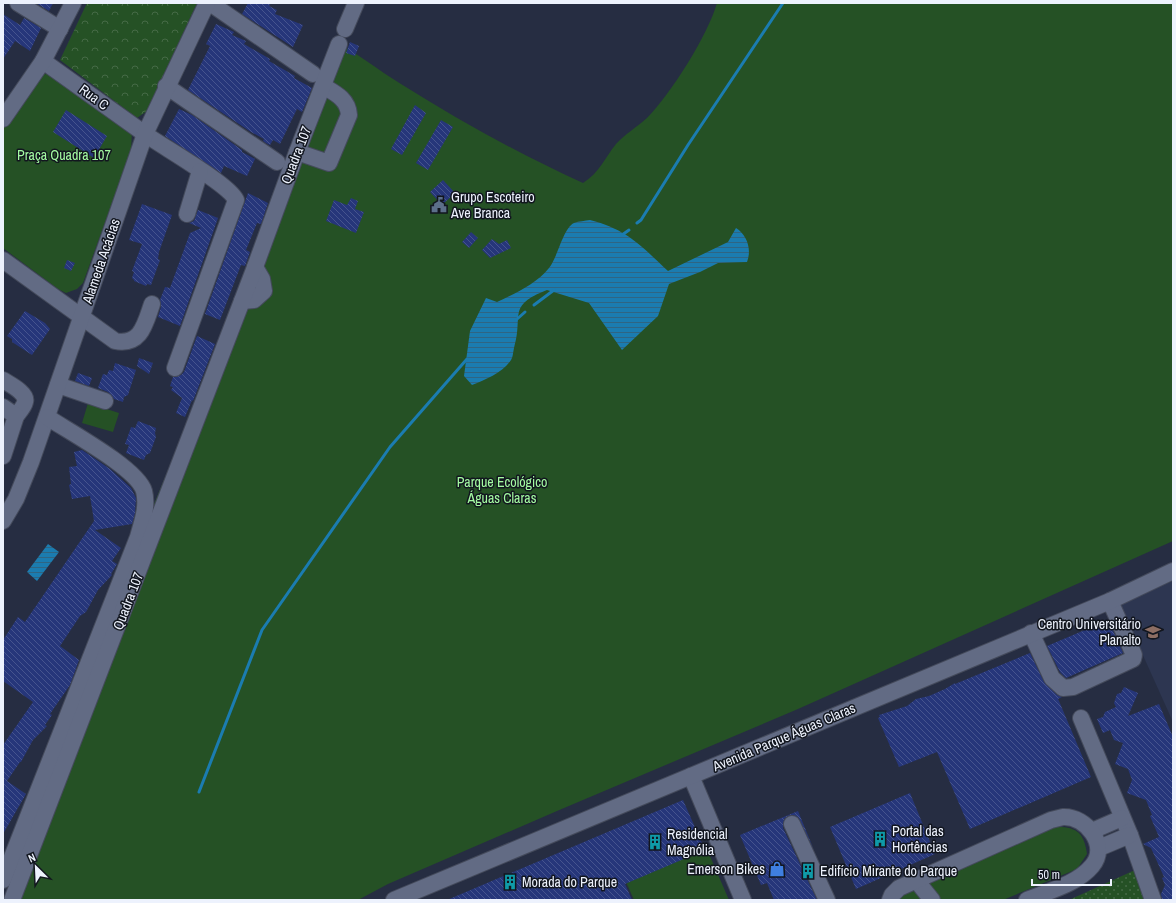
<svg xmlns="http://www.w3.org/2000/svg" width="1176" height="903" font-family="'Archivo Narrow',sans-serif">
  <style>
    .built { fill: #2d3651 }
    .grass { fill: url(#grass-dots) }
    .forest { fill: url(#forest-crowns) }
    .park { fill: #255125 }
    .water { fill: url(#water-rules) }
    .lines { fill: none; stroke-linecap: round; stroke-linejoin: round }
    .stream { stroke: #1b7cb0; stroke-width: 3 }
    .building { fill: url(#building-back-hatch) }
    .minor-casing { stroke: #444a5b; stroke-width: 18 }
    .minor { stroke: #626b84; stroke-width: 16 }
    .labels { text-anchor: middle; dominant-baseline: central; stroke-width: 3; stroke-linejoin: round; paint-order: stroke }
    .street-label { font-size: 14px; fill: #edf2fd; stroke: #12161f }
    .park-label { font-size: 14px; fill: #a4fba2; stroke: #12161f }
    .poi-label { font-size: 14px; fill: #edf2fd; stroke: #12161f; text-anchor: start }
  </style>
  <defs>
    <pattern id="grass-dots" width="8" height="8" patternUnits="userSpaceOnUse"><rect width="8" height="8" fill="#255125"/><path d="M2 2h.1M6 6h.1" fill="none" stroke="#456a46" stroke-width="1.8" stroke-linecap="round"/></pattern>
    <pattern id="forest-crowns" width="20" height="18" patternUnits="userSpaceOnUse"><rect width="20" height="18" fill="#255125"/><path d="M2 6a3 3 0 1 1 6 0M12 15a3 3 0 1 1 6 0" fill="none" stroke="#456a46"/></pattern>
    <pattern id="water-rules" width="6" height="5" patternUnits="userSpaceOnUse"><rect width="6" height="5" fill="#1b7cb0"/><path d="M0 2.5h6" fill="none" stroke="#2f6583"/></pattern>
    <pattern id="building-back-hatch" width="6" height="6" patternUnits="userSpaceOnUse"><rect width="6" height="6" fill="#26367a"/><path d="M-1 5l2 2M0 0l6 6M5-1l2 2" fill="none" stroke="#46548e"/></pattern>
  </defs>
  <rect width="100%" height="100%" fill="#262d42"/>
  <polygon class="built" points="1173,581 1173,722 1119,602"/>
  <polygon class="grass" points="1135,870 1149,900 1069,900"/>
  <polygon class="forest" points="87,3 197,3 147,111 137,118 60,60"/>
  <g class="park">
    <path d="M717,3H1173V541L798,709L557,811L388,884L358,900H5L146,523L188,422L332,40C356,52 378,70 401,84C460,121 521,155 583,183C600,172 604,159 616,144C625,134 637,127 647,118C670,95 708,35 717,3Z"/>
    <polygon points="52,73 132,131 131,151 83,283 77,289 66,293 58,289 3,248 3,128 40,75"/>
    <polygon points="88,403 119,413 113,432 82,423"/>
    <path d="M1054,827C1076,826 1084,832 1087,854L1077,869L1003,900H897L908,889Z"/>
    <polygon points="706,847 729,900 634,900 626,882"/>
  </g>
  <g class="water">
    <path d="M590,220C628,230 640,245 668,271L728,242L736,228C747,235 752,249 747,262L718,263L700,272L669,284L658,316L622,350L589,303L547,290C506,306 524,315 514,348C513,352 513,357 511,360C502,373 486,379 472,385L464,376L470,331L486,298L497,302C516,293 536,284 549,268C558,257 563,228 574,223C579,221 585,221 590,220Z"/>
    <polygon points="48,544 59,552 37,581 27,572"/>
  </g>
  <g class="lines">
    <g class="stream">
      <polyline points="637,223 641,220 688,145 783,3"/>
      <polyline points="622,235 629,230"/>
      <polyline points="534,305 554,290"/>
      <polyline points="516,320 525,312"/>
      <polyline points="199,792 262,630 390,447 467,359"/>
    </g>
  </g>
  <g class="building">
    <polygon points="36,3 53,3 49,11"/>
    <polygon points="248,3 271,3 269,6 277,10 275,14 303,25 293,47 242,14"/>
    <polygon points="3,14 20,25 24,18 41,28 30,51 15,41 3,59"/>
    <polygon points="216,24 234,32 232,35 246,41 244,44 270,59 269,61 295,76 294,78 312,88 302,112 297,109 280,144 273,140 270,145 266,143 263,141 264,139 251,132 188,90 210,46 206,44"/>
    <polygon points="350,42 359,46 355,56 346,53"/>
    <polygon points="415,105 426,113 402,155 391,149"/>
    <polygon points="179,109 192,115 242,150 242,152 255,159 247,176 224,166 221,173 165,136"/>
    <polygon points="66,110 107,136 94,158 53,132"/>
    <polygon points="441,120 453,127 428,170 416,163"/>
    <polygon points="443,180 455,193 442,205 430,192"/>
    <polygon points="248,193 268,203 261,224 257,223 246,250 250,252 245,266 241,265 220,320 205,314"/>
    <polygon points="351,198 358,201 355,209 364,212 356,233 326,221 334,200 347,205"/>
    <polygon points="142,204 172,215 159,252 158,259 160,260 151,285 147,284 146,286 134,281 134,280 132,278 134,272 132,271 142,244 129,240"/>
    <polygon points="198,210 218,218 180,326 158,317 161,307 160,300 165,287 170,288 190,233 201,228 189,223 194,221"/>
    <polygon points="471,232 478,238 469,248 462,242"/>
    <polygon points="492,239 499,244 507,240 511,248 490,258 482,250"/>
    <polygon points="67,260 75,263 71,271 64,268"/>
    <polygon points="25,311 45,323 50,329 32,355 12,342 12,339 7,336"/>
    <polygon points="197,336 215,344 193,401 192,400 185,417 176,413 182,398 171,390 173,387 170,386 173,377 181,375 184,372"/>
    <polygon points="139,358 153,363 149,374 137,366"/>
    <polygon points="115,363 136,370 128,395 124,397 123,402 114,399 108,392 98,388 103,374 107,375 109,370 113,371"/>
    <polygon points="78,373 92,378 89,386 75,381"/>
    <polygon points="138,421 156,428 155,433 156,437 150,453 146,455 144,460 126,453 129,445 125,444 129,433 131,427 135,428"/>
    <polygon points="82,450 110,469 131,488 136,498 135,513 132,524 95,530 121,548 112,561 117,564 111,574 112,575 98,590 86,612 80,616 60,646 79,660 70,685 50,714 52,715 45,725 47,726 33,740 21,762 20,762 7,781 26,794 3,834 3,745 33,702 3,681 3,640 18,617 25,622 94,521 90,496 72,499 69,485 71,484 69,467 77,466 74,452"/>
    <polygon points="1109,622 1123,653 1066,678 1060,672 1047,646 1092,627 1093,629"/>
    <polygon points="1030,653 1044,682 1057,695 1062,697 1058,699 1059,701 1091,777 970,829 937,752 899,767 878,718 880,717 879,715 907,706 916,699 929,696 945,689 955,683 955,684"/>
    <polygon points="1124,687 1138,693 1128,716 1159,704 1173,737 1173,900 1162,900 1161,894 1165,885 1162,878 1164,877 1151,848 1143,844 1159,837 1150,816 1152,815 1146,800 1127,793 1132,780 1128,769 1115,764 1123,743 1114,740 1110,730 1103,733 1097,719 1103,717 1105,712 1116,707 1114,703 1117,694 1121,693"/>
    <polygon points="910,793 935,854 856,889 830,827"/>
    <polygon points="683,800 705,850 625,884 632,900 447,900"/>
    <polygon points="798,811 814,850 798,817 793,815 788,816 784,819 783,828 817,900 774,900 767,883 761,885 740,835"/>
  </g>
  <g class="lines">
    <defs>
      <g id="minor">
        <polyline points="18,3 60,29"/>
        <polyline points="210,3 313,74"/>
        <polyline points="345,29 356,3"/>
        <path d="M43,61C77,85 111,110 145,134C163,147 229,184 236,200L175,368"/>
        <polyline points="166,86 277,162"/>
        <polyline points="3,119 43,61 73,3"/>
        <path d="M297,152L329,163L349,115C348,99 335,93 323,86"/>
        <polyline points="187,214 200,171"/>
        <path d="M3,260L115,341C141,346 145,324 152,304"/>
        <polyline points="242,301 254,300 264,291 262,279 255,267"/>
        <path d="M3,380C9,384 28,393 25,402C24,407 19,412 16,416"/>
        <polyline points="58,385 105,401"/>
        <polyline points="3,407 16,416 3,456"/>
        <polyline points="3,521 16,499 31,462 145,134 207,3"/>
        <polyline points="1031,633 1052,678 1063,688 1073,687 1133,659 1134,655 1110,601"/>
        <polyline points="1081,718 1130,835 1153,900"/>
        <polyline points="691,776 743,900"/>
        <polyline points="792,824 827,900"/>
        <polyline points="1092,831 1122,818"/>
        <polyline points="1099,848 1130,835"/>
        <path d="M3,880L138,537C142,522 148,507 144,491C137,468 68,431 47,417"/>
        <polyline points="916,880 932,900"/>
        <polyline points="12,900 255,267 297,152 339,44"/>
        <polyline points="394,900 1110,601 1173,571"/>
        <path d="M890,900L892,895L899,888L1051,820C1055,819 1059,818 1063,817C1087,816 1109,846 1092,866C1077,884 1049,891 1027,900"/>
      </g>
    </defs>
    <use href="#minor" class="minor-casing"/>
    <use href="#minor" class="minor"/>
  </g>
  <defs>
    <symbol id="civic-bare" viewBox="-9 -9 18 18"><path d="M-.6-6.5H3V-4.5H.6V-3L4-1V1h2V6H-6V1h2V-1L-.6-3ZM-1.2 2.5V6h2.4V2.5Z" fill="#5c6f8a" stroke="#12161f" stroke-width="2.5" paint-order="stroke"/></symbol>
    <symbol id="university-bare" viewBox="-9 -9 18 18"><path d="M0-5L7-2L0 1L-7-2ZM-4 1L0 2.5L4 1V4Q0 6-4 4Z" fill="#8d6e63" stroke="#12161f" stroke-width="2.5" paint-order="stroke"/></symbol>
    <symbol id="building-bare" viewBox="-9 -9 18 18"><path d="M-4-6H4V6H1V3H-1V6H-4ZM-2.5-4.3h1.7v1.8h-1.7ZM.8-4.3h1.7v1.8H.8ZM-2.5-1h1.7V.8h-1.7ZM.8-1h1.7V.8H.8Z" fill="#0f9aa8" stroke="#12161f" stroke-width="2.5" paint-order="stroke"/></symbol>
    <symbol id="shop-bare" viewBox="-9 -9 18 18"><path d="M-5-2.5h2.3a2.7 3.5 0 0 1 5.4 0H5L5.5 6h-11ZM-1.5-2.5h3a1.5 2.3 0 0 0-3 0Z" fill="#3f7fe0" stroke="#12161f" stroke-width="2.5" paint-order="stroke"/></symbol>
  </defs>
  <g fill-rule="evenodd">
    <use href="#civic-bare" x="428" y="194" width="22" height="22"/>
    <use href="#university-bare" x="1142" y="621" width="22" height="22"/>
    <use href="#building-bare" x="869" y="828" width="22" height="22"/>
    <use href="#building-bare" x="644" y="831" width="22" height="22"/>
    <use href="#shop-bare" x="766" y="858" width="22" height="22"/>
    <use href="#building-bare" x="797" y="860" width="22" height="22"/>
    <use href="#building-bare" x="499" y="871" width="22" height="22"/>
  </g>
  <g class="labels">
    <g class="street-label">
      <text transform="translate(94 97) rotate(36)">Rua C</text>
      <text transform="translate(296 155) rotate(-69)">Quadra 107</text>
      <text transform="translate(101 261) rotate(-71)">Alameda Acácias</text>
      <text transform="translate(128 601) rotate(-69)">Quadra 107</text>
      <text transform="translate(784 737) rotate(-23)">Avenida Parque Águas Claras</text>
    </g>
    <g class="park-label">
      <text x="64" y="155">Praça Quadra 107</text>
      <text x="502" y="482">Parque Ecológico<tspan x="502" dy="16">Águas Claras</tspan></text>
    </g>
    <g class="poi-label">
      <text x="451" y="197">Grupo Escoteiro<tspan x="451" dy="16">Ave Branca</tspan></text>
      <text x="1141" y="624" text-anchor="end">Centro Universitário<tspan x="1141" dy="16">Planalto</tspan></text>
      <text x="892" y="831">Portal das<tspan x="892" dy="16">Hortências</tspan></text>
      <text x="667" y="834">Residencial<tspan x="667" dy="16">Magnólia</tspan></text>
      <text x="765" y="869" text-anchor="end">Emerson Bikes</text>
      <text x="820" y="871">Edifício Mirante do Parque</text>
      <text x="522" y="882">Morada do Parque</text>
    </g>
  </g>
  <rect width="1176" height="903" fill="none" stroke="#edf2fd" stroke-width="8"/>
  <g transform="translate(36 867) rotate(336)" stroke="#12161f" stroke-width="3" paint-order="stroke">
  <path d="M0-3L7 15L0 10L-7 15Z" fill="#edf2fd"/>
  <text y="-6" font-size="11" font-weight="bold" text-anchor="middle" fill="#edf2fd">N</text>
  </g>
  <path d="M1032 879v6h79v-6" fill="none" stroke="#edf2fd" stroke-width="2"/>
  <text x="1038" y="879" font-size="12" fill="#edf2fd" stroke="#12161f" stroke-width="3" paint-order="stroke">50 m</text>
</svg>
